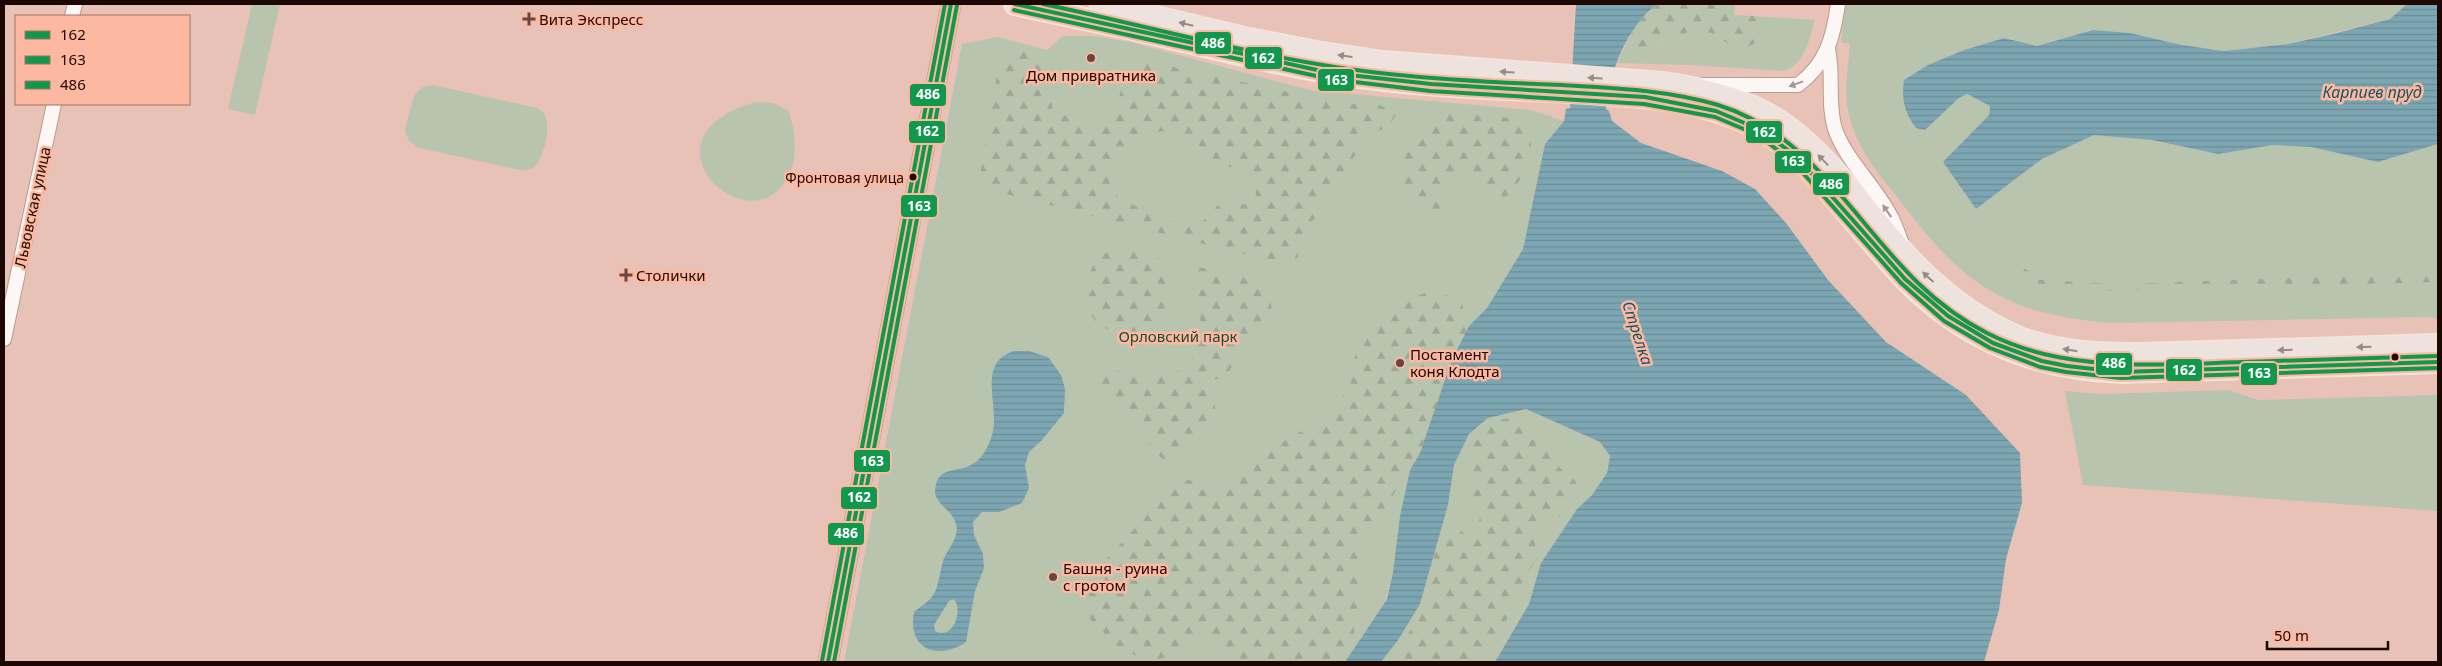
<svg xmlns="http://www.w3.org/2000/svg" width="2442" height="666" font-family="'Noto Sans',sans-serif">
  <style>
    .green { fill: #b9c4ae }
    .forest { fill: url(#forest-firs); fill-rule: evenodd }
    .water { fill: url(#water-rules); fill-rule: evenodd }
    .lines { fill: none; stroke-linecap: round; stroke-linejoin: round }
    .minor-casing { stroke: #b89b91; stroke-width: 16 }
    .secondary-casing { stroke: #b89b91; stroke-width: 21 }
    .primary-casing { stroke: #f5e4de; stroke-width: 24 }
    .minor { stroke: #fcf6f4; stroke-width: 14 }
    .secondary { stroke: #fcf6f4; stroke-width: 19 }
    .primary { stroke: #ede2de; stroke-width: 21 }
    .bus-1-casing { stroke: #fdb8a1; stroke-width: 8 }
    .bus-2-casing { stroke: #fdb8a1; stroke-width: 8 }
    .bus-3-casing { stroke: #fdb8a1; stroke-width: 8 }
    .bus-1 { stroke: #11984d; stroke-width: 4 }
    .bus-2 { stroke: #11984d; stroke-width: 4 }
    .bus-3 { stroke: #11984d; stroke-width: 4 }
    .oneway { fill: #9a8a86 }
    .oneway2 { fill: #a39693 }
    .poi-dot { fill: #644841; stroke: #fdb8a1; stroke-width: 2 }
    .bus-dot { fill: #1d0702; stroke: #fdb8a1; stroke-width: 2 }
    .labels { text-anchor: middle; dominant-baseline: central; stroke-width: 5; stroke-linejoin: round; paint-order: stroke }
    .bus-label { font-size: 14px; fill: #1d0702; stroke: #fdb8a1; text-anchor: end }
    .poi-label { font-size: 15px; fill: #1d0702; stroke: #fdb8a1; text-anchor: start }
    .street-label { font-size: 15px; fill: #1d0702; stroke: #fdb8a1 }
    .park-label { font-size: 15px; fill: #1b4c34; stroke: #fdb8a1 }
    .water-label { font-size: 16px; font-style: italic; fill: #155565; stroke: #fdb8a1 }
    .line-badge { stroke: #fdb8a1; stroke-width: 2 }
    .badge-label { font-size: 14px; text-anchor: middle; font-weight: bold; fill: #fff }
  </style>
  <defs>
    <pattern id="forest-firs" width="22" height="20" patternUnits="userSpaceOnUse" patternTransform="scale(1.25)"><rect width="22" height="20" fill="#b9c4ae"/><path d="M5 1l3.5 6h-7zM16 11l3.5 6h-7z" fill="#9fa794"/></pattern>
    <pattern id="water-rules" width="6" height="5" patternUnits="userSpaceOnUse" patternTransform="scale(1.25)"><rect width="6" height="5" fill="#7ca6b2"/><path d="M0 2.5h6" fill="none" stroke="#6b8d97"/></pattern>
  </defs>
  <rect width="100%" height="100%" fill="#e8c2b6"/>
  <g class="green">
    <polygon points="252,4 280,4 255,115 228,109"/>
    <path d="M1845,4H2407L2390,19L2288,44L2224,51L2182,45L2130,33L2093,30L2037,46L2004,38L1964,50L1928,65L1925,130L1959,98L1968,94L1990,106L1989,115L1943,162L1976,209L2042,159L2094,135L2152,140L2218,154L2273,145L2311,147L2378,162L2438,144V319L2428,317L2111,323C1999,314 1959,280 1894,193C1874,168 1854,143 1848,111C1844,90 1848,66 1850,44L1841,42Z"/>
    <path d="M1753,16L1815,20C1809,40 1805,65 1783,71L1690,65L1617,63L1627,42L1631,51H1648L1669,38L1693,31L1712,33L1727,43L1763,30Z"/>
    <polygon points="1063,36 1094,36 1130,42 1309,90 1532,110 1564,121 1545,144 1523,249 1487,308 1469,326 1451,362 1420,453 1410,470 1400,516 1393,572 1386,599 1345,662 844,662 962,44 998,37 1047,50"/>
    <path d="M433,85L537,108C540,110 544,112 545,116C551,127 544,158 535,166C531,170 526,170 520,170L419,148L409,141L405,131L409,113L415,94L422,87Z"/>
    <path d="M756,102L773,103L788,111C796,130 798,158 788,177C750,249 630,137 756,102Z"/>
    <polygon points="2229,390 2258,400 2438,395 2437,511 2083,485 2065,391 2101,394"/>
    <polygon points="1526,409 1600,442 1610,456 1607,473 1592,495 1577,510 1541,563 1529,604 1495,662 1381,662 1420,604 1448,505 1454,465 1469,434 1488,418"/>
  </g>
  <g class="forest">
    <polygon points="1657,4 1735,4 1734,15 1753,16 1763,30 1757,42 1745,48 1727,43 1712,33 1693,31 1669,38 1648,51 1631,51 1627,42 1635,25"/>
    <path d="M1018,48L1044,56L1053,112L1099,125C1119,113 1118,95 1126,75C1129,70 1133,64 1137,59L1320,99L1354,104H1377L1397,113L1390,124L1367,139L1347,166L1321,210L1298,240V257L1287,265L978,187L1001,52ZM1163,131C1171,134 1182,136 1190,140C1214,154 1210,166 1244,169C1255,180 1260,191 1252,205C1241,206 1233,198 1222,203C1214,206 1210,218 1202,221C1179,231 1139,207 1118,197L1110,175L1117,153L1137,136Z"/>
    <path d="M1444,112L1512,118L1525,124C1527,130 1531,137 1531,143C1530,167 1518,186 1502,202L1489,200L1470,173L1461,171L1451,178L1443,208L1424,213L1397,188C1399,153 1414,128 1444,112Z"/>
    <polygon points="1122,247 1156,255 1171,274 1171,297 1149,334 1126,336 1099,326 1086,307 1086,282 1097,256"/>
    <polygon points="2001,252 2041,280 2118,284 2438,273 2438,282 2118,291 2038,288 1998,260"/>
    <path d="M1195,267C1221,270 1249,275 1269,291L1272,310L1237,345V359L1225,377L1213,380L1211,386L1216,413L1194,431L1184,457L1172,466L1158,455L1149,443L1151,429L1128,408L1106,400L1098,388V375L1109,369L1130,373L1164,375L1189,367C1200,333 1207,307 1191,274Z"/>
    <polygon points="1434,290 1461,301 1469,326 1440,389 1436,409 1420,453 1359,548 1357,613 1350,656 1345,662 1227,662 1225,647 1197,633 1174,655 1148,662 1117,646 1088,617 1089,578 1181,478 1228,490 1246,463 1331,414 1351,383 1356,350 1375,321 1396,303"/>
    <path d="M1509,418C1542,427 1540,446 1560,468C1564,473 1570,477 1575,480L1578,491L1560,516L1542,521L1534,532L1536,560L1519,587L1511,611L1495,643L1479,662H1391L1423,609L1433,576L1434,554L1449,522L1471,538L1480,518L1470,492L1466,468L1474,444L1490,422Z"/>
  </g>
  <g class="water">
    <path d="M1576,4H1657C1626,28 1610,71 1606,109L1609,111L1612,121L1641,143L1722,171L1755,189L1786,223L1828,280L1886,342L1966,395L2020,453L2022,503L2006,559L1999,610L1984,662H1495L1529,604L1541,563L1577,509L1592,495L1607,473L1610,456L1600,442L1526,409L1488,418L1469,434L1454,465L1448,505L1420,604L1398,640L1381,662H1345L1387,599L1393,572L1400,516L1410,470L1420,453L1451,362L1469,326L1487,308L1523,249L1545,144L1564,121L1566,109L1570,108Z"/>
    <path d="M2407,4H2438V144L2378,162L2311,147L2273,145L2218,154L2152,140L2094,135L2042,159L1976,209L1943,162L1989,115L1990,106L1967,94L1959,98L1925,130L1916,128C1905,114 1901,98 1904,80L1928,65L1964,50L2004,38L2037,46L2093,30L2130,33L2182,45L2224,51L2288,44L2333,34L2390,19Z"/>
    <path d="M1014,351H1029L1048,357L1061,375L1065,389L1064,413L1042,440L1029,452L1025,465L1029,488L1022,503L999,512H982L973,522L974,535L983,554L984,568L975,591L966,642C938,661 907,650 914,612C920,607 930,601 934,594C939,584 940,572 943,561C947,548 963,536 954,519C947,506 931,502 936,484C941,467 958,472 971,465C983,459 988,447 992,435C1001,407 975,363 1014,351ZM954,599C963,609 954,641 935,631L934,625L949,601Z"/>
  </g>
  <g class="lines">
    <defs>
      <g id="minor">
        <polyline points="72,16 75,4"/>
        <path d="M1828,49C1834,76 1827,103 1835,129C1847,163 1877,187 1892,219C1896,227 1899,236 1902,244"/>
        <path d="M1703,85H1798C1827,63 1833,38 1838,4"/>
        <polyline points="4,339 54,104"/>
      </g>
      <polyline id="secondary" points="828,662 951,4"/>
      <g id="primary">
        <path d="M1015,4C1068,16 1122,26 1175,39C1244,55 1313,73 1384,80C1446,87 1509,89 1572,92C1636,96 1704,98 1761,130C1796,150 1822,183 1848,214C1873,242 1897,274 1926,299C1983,348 2047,369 2121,372L2438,362"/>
        <path d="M1101,4L1244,38L1316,52L1383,62L1662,83C1705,89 1751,100 1786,126C1822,152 1849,188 1877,222C1916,270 1961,314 2020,338C2059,353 2102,354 2143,354L2438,345"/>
      </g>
    </defs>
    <use href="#minor" class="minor-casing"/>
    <use href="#secondary" class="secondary-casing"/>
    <use href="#primary" class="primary-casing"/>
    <use href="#minor" class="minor"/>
    <use href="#secondary" class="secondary"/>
    <use href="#primary" class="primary"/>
    <defs>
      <g id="bus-1">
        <polyline points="1015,4 1331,73 1431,84 1645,97 1716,111 1761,130 1797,157 1905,279 1948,316 1993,343 2042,361 2067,366 2121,372 2438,362"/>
        <polyline points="828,662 951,4"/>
      </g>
      <g id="bus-2">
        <polyline points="1014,10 1330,79 1430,91 1644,104 1715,117 1758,135 1793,162 1901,283 1944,321 1990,348 2040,367 2066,372 2121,378 2438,368"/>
        <polyline points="834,662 957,5"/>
      </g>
      <g id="bus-3">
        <path d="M1043,4C1158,28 1272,62 1389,74C1447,80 1504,83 1562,85C1614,88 1668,90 1718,105C1811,134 1852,219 1918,283C2015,377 2118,366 2242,362C2307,360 2373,358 2438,356"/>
        <polyline points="822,661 945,4"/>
      </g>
    </defs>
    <use href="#bus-1" class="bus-1-casing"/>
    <use href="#bus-2" class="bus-2-casing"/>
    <use href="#bus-3" class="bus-3-casing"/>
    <use href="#bus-1" class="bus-1"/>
    <use href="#bus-2" class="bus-2"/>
    <use href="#bus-3" class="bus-3"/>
  </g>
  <defs><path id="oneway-solid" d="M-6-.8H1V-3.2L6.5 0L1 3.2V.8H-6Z" transform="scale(1.25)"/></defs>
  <g class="oneway">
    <use href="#oneway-solid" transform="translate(1186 24) rotate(-167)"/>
    <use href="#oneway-solid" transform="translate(1345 56) rotate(-172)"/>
    <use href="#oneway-solid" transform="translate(1507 72) rotate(-176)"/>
    <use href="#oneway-solid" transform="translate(1595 78) rotate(-177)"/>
    <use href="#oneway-solid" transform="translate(1823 160) rotate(-134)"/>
    <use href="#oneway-solid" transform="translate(1928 277) rotate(-138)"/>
    <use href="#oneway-solid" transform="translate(2364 347) rotate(178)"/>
    <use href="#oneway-solid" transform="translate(2070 350) rotate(-171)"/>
    <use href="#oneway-solid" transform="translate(2285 350) rotate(178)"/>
  </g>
  <g class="oneway2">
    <use href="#oneway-solid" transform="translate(1796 84) rotate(160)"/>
    <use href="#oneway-solid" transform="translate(1887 211) rotate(-125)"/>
  </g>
  <g class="poi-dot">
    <path d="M526.5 11.5h5v5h5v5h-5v5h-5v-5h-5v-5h5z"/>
    <circle cx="1091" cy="58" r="5"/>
    <path d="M623.5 267.5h5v5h5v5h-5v5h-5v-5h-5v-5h5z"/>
    <circle cx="1400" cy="363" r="5"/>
    <circle cx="1053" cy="577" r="5"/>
  </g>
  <g class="bus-dot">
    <circle cx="913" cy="177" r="4.5"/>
    <circle cx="2395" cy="357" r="4.5"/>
  </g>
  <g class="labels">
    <g class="bus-label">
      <text x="904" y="177">Фронтовая улица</text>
    </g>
    <g class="poi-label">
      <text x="539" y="19">Вита Экспресс</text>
      <text x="1091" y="75" text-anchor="middle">Дом привратника</text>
      <text x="636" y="275">Столички</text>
      <text x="1410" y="354">Постамент<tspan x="1410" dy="17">коня Клодта</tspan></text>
      <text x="1063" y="568">Башня - руина<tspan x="1063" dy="17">с гротом</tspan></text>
    </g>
    <g class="street-label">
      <text transform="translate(32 207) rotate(-78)">Львовская улица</text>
    </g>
    <g class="park-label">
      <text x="1178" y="336">Орловский парк</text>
    </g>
    <g class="water-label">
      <text x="2372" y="92">Карпиев пруд</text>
      <text transform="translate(1638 333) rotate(72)">Стрелка</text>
    </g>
  </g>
  <g class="line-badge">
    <rect x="1194" y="31" width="38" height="24" rx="5" fill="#11984d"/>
    <rect x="1244" y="46" width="39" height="24" rx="5" fill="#11984d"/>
    <rect x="1317" y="68" width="38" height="24" rx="5" fill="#11984d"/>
    <rect x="909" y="83" width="38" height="24" rx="5" fill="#11984d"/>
    <rect x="908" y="120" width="38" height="24" rx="5" fill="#11984d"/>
    <rect x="1745" y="120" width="38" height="24" rx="5" fill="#11984d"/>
    <rect x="1774" y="150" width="38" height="24" rx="5" fill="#11984d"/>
    <rect x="1812" y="172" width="38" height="24" rx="5" fill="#11984d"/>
    <rect x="900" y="194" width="38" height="24" rx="5" fill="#11984d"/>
    <rect x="2095" y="352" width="38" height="24" rx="5" fill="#11984d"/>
    <rect x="2165" y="358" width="38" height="24" rx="5" fill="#11984d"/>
    <rect x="2240" y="362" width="38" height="24" rx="5" fill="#11984d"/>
    <rect x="853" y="449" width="38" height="24" rx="5" fill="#11984d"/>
    <rect x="840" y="486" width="38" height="24" rx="5" fill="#11984d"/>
    <rect x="827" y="522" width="38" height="24" rx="5" fill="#11984d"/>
  </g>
  <g class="badge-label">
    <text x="1213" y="48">486</text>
    <text x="1263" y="63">162</text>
    <text x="1336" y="85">163</text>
    <text x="928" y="99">486</text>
    <text x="927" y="136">162</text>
    <text x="1764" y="137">162</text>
    <text x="1793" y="166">163</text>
    <text x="1831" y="189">486</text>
    <text x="919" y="211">163</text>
    <text x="2114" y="368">486</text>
    <text x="2184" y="375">162</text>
    <text x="2259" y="378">163</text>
    <text x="872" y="466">163</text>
    <text x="859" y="502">162</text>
    <text x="846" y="538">486</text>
  </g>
  <rect width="2442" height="666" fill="none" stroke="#1d0702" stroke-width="10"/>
  <rect x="15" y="15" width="175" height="90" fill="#fdb8a1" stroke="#a37161"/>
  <rect x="25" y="31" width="25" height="8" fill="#11984d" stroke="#a37161"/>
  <text x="60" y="40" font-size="15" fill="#1d0702">162</text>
  <rect x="25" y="56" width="25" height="8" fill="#11984d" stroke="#a37161"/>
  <text x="60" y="65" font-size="15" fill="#1d0702">163</text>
  <rect x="25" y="81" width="25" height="8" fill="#11984d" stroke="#a37161"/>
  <text x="60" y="90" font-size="15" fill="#1d0702">486</text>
  <path d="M2267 641v8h121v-8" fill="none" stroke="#1d0702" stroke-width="2.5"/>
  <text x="2274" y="641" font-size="15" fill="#1d0702" stroke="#fdb8a1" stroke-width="4" paint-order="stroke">50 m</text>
</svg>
